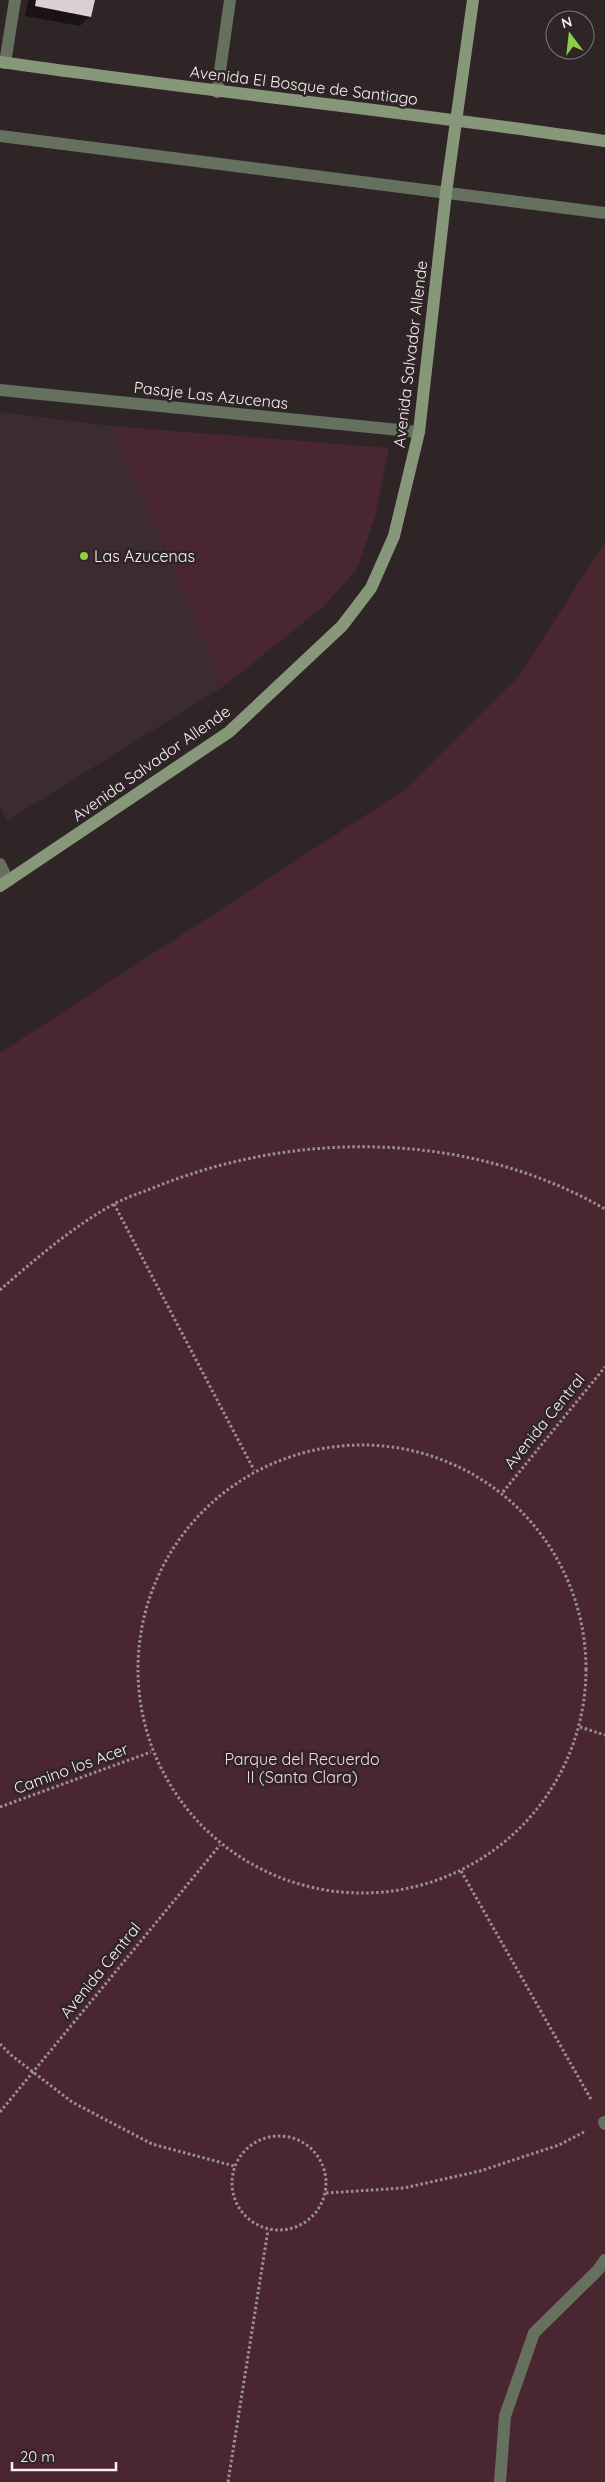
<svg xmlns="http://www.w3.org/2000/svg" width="605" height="2482" font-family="Quicksand,sans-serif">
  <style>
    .built { fill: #3c2b2f }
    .green { fill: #4a2730 }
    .shadow { fill: #0007 }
    .building { fill: #dccfd2 }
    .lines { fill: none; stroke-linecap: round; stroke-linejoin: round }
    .path { stroke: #989091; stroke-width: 3; stroke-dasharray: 2.5 2.5; stroke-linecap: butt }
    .lane { stroke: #65705d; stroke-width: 12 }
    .street { stroke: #65705d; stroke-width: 12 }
    .secondary { stroke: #87987a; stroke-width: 12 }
    .poi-dot { fill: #8dce44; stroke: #2f2527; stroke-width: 2 }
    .labels { text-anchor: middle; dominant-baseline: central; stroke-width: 5; stroke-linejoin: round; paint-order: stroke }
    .street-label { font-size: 16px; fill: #f7f0f1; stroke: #2f2527 }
    .poi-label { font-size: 16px; fill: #f7f0f1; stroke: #2f2527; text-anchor: start }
    .park-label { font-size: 16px; fill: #fad7df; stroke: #2f2527 }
  </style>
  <rect width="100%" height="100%" fill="#2f2527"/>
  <polygon class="built" points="0,412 112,426 224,686 7,821 0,805"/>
  <g class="green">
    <polygon points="112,426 389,448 376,514 357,569 324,606 224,686"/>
    <polygon points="605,542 605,2482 0,2482 0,1053 406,789 519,676"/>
  </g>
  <polygon class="shadow" points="28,0 93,0 90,16 80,26 25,16"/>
  <polygon class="building" points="36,0 95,0 91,17 35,6"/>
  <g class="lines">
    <g class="path">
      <polyline points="114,1204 254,1470"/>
      <path d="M0,1290C34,1260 75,1225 114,1204C127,1197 140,1193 153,1188C296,1129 470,1131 605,1209"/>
      <circle cx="362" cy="1669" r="224"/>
      <polyline points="503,1492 605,1367"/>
      <polyline points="580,1727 605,1735"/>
      <polyline points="0,1807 151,1752"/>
      <polyline points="461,1871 592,2101"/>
      <polyline points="0,2044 11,2055 72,2102 152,2144 234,2166"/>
      <polyline points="0,2112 220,1845"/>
      <circle cx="279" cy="2183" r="47"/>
      <polyline points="326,2193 404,2188 480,2171 559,2145 584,2132"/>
      <polyline points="228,2482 268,2230"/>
    </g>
    <g class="lane">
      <polyline points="604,2122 605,2124"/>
      <polyline points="500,2482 505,2416 534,2333 598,2270 605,2260"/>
    </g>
    <g class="street">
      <polyline points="5,63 15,0"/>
      <polyline points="217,92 230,0"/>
      <polyline points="0,136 605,213"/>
      <polyline points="0,390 419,432"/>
      <polyline points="0,864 8,881"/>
    </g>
    <g class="secondary">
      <path d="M0,62C201,91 404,111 605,141"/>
      <polyline points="0,886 229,732 342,626 371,588 394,536 419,432 446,193 473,0"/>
    </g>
  </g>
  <circle class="poi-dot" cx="84" cy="556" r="5"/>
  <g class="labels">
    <g class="street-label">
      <text transform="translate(304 85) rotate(7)">Avenida El Bosque de Santiago</text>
      <text transform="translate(410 354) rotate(-83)">Avenida Salvador Allende</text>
      <text transform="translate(211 395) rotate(6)">Pasaje Las Azucenas</text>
      <text transform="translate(151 763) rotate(-35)">Avenida Salvador Allende</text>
      <text transform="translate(544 1421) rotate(-51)">Avenida Central</text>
      <text transform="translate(71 1768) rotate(-20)">Camino los Acer</text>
      <text transform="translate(100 1970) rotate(-51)">Avenida Central</text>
    </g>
    <g class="poi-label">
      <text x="94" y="556">Las Azucenas</text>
    </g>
    <g class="park-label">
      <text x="302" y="1759">Parque del Recuerdo<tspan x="302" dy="18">II (Santa Clara)</tspan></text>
    </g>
  </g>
  <g transform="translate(570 35) rotate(345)"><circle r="24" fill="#2f2527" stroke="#7f7678"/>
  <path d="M0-4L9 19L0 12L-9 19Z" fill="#8dce44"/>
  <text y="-8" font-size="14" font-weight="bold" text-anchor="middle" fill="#f7f0f1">N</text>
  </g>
  <path d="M12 2462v8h104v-8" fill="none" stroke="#f7f0f1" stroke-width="2.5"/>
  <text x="20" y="2462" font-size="15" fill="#f7f0f1" stroke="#2f2527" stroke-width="4" paint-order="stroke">20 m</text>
</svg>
